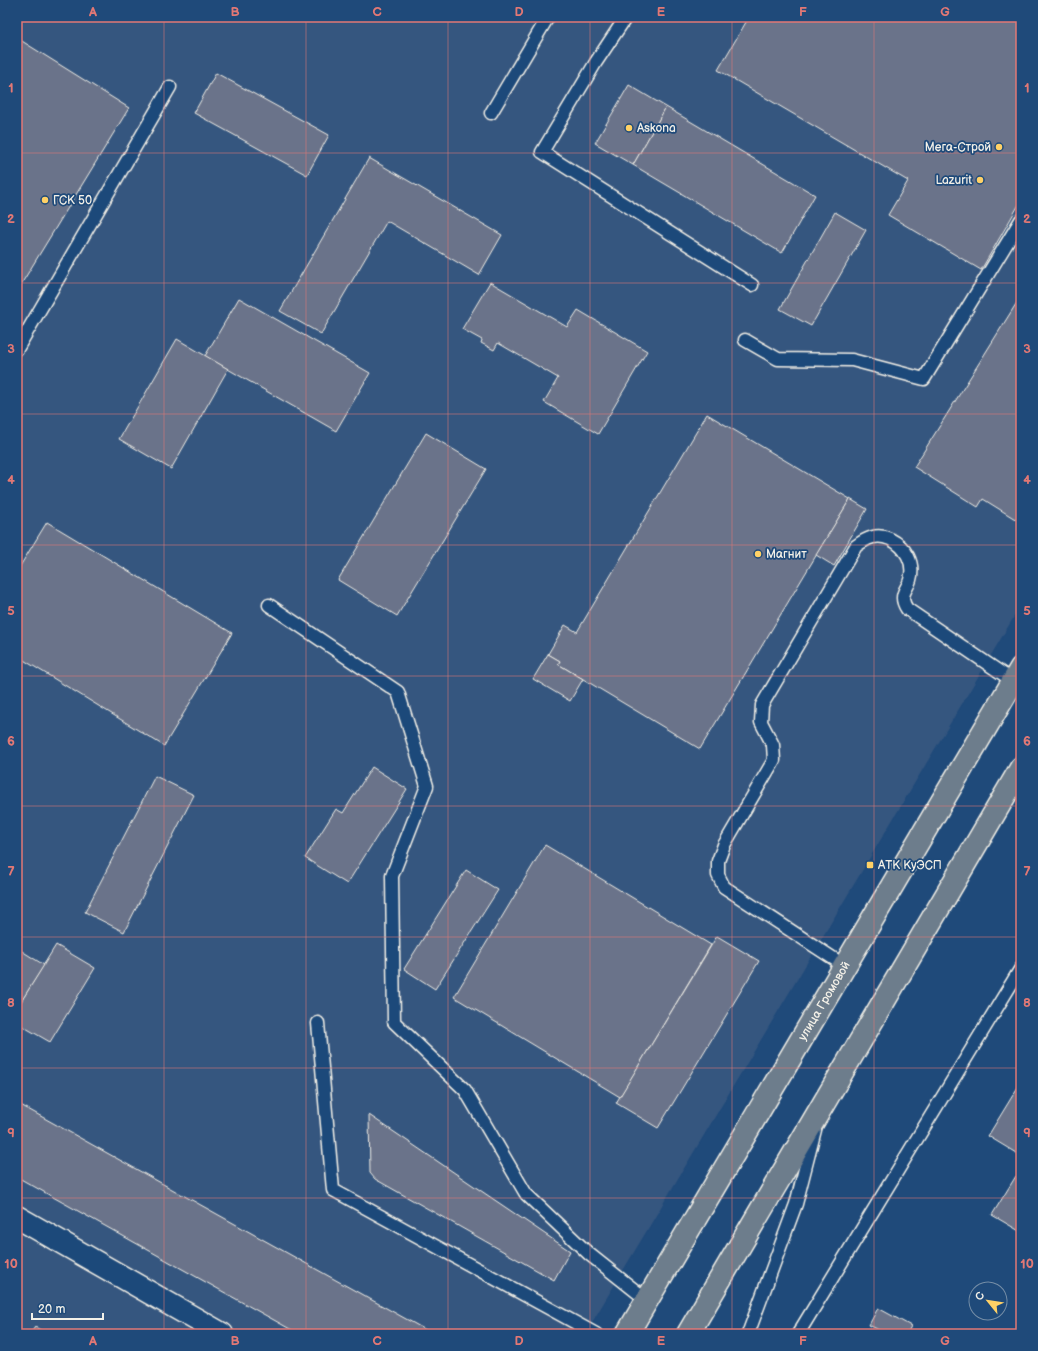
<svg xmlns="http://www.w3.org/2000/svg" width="1038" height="1351" font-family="'Balsamiq Sans',sans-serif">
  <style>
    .built { fill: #36567f }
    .building { fill: #6a738a; stroke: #f4f1e8 }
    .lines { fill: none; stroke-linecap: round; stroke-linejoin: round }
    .service-casing { stroke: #f4f1e8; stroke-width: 15 }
    .minor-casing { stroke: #f4f1e8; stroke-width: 25 }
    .primary-casing { stroke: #f4f1e8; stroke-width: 25 }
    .service { stroke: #1f4a7a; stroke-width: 12 }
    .minor { stroke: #1f4a7a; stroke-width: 22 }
    .primary { stroke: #6d7d8c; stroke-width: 22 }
    .grid { fill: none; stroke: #e27875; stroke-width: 1; stroke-opacity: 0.55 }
    .poi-dot { fill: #ffd166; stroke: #1f4a7a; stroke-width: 1.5 }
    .labels { text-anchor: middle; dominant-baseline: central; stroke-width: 3.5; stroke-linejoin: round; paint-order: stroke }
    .poi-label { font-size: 12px; fill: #f4f1e8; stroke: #1f4a7a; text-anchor: start }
    .street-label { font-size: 12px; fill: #f4f1e8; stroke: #1f4a7a }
    .neatline { fill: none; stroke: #e27875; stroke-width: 1.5 }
    .grid-label { font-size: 13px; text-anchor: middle; font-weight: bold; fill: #e27875 }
  </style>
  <rect width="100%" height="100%" fill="#1f4a7a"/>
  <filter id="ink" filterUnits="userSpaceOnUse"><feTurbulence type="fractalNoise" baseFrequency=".025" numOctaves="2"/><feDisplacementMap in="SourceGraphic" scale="8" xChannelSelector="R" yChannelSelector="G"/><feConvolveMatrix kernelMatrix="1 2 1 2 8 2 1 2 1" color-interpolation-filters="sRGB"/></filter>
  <g filter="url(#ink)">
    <polygon class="built" points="17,17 1021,17 1021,605 585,1334 17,1334"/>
    <g class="building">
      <polygon points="749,17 1021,17 1021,201 981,270 888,215 908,181 718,70"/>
      <polygon points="17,38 129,108 17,291"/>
      <polygon points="216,73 329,135 307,175 194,113"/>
      <polygon points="629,85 666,107 633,165 595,143"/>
      <polygon points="666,107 815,195 782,253 633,165"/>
      <polygon points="369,158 502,235 479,275 387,221 321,334 280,311"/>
      <polygon points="835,212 866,230 811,326 780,309"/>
      <polygon points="490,282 567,327 578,310 647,351 598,434 544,402 558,378 498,343 494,350 481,343 482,340 462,329"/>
      <polygon points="1021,296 1021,520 1020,522 983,499 978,507 914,467"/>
      <polygon points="239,298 370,373 336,431 205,356"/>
      <polygon points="177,339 228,369 171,469 119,439"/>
      <polygon points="707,414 850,499 700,749 558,664 560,661 548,654 565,625 577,632"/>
      <polygon points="426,433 486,469 397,616 338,580"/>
      <polygon points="850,499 867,509 834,566 816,555"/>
      <polygon points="47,522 232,633 164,746 17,656 17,571"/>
      <polygon points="548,654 560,661 558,664 583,679 570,701 533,679"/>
      <polygon points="372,767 407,789 347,884 305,858 336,809 343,813"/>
      <polygon points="155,776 194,795 124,932 85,912"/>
      <polygon points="545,845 711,945 620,1097 454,997"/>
      <polygon points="466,870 498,890 435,989 404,969"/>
      <polygon points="717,936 759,961 658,1128 616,1103"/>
      <polygon points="56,945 95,968 50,1042 17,1023 17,1008"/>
      <polygon points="17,948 44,965 17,1008"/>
      <polygon points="1021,1082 1021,1156 988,1136"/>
      <polygon points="17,1103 433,1334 299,1334 17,1177"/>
      <polygon points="369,1115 570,1251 554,1280 375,1179 370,1173"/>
      <polygon points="1016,1176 1021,1179 1021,1232 992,1215"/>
      <polygon points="878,1308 911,1326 907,1334 887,1334 869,1325"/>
      <polygon points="35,1327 48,1334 30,1334"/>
    </g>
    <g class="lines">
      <defs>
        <g id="service">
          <polyline points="626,17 596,62 542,152 752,285"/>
          <polyline points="491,113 548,17"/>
          <polyline points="745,340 778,359 852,360 924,379 1021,220"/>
          <polyline points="17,349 170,87"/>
          <polyline points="269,605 398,692 427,786 392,876 394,1022 465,1090 526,1194 589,1254 647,1300"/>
          <path d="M845,966L724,887L718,875V861L724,845L774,760L773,745L761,722L762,705L856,546C867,538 877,533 890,539C906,547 915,563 910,580C908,587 903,591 903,598C903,602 905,606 907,609L1013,681"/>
          <polyline points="318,1023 333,1190 596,1334"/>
          <polyline points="748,1334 796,1204 815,1130"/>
          <polyline points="798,1334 1021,968"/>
        </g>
        <polyline id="minor" points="17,1217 222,1334"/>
        <g id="primary">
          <path id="s1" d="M627,1334L1021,668"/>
          <polyline points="688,1334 1021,768"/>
        </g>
      </defs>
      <use href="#service" class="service-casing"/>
      <use href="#minor" class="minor-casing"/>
      <use href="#primary" class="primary-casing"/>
      <use href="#service" class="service"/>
      <use href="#minor" class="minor"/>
      <use href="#primary" class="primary"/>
    </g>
  </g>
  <path class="grid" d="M164,17V1334M306,17V1334M448,17V1334M590,17V1334M732,17V1334M874,17V1334M17,153H1021M17,283H1021M17,414H1021M17,545H1021M17,676H1021M17,806H1021M17,937H1021M17,1068H1021M17,1198H1021"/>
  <g class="poi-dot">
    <circle cx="629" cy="128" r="4"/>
    <circle cx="999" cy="147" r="4"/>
    <circle cx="980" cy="180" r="4"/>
    <circle cx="45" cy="200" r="4"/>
    <circle cx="758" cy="554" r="4"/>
    <rect x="866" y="861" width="8" height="8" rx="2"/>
  </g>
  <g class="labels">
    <g class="poi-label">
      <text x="637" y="128">Askona</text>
      <text x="991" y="147" text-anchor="end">Мега-Строй</text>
      <text x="972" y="180" text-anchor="end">Lazurit</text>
      <text x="53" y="200">ГСК 50</text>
      <text x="766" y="554">Магнит</text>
      <text x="878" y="865">АТК КуЭСП</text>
    </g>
    <g class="street-label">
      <text stroke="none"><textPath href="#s1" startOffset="387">улица Громовой</textPath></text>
    </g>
  </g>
  <rect width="1038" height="1351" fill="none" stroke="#1f4a7a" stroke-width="44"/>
  <g transform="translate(988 1301) rotate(300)"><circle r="19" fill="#1f4a7a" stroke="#748da6"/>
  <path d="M0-3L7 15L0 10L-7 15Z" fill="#ffd166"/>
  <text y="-6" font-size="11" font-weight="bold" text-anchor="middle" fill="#f4f1e8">С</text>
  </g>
  <path d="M32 1313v6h71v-6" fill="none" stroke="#f4f1e8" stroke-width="2"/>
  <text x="38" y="1313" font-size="12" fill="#f4f1e8" stroke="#1f4a7a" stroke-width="3" paint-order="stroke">20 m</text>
  <rect x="22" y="22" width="994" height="1307" class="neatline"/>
  <g class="grid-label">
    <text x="93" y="16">A</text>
    <text x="235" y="16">B</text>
    <text x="377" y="16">C</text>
    <text x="519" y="16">D</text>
    <text x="661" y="16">E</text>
    <text x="803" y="16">F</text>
    <text x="945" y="16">G</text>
    <text x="11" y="92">1</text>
    <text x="1027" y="92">1</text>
    <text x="11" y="223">2</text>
    <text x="1027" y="223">2</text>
    <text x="11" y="353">3</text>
    <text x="1027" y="353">3</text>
    <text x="11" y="484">4</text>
    <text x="1027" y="484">4</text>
    <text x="11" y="615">5</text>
    <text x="1027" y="615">5</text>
    <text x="11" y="745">6</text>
    <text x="1027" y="745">6</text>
    <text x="11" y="876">7</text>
    <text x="1027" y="876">7</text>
    <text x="11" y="1007">8</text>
    <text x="1027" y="1007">8</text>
    <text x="11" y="1137">9</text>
    <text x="1027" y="1137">9</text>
    <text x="11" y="1268">10</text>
    <text x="1027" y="1268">10</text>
    <text x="93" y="1345">A</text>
    <text x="235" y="1345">B</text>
    <text x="377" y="1345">C</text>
    <text x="519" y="1345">D</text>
    <text x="661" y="1345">E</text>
    <text x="803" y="1345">F</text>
    <text x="945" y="1345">G</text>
  </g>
</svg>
